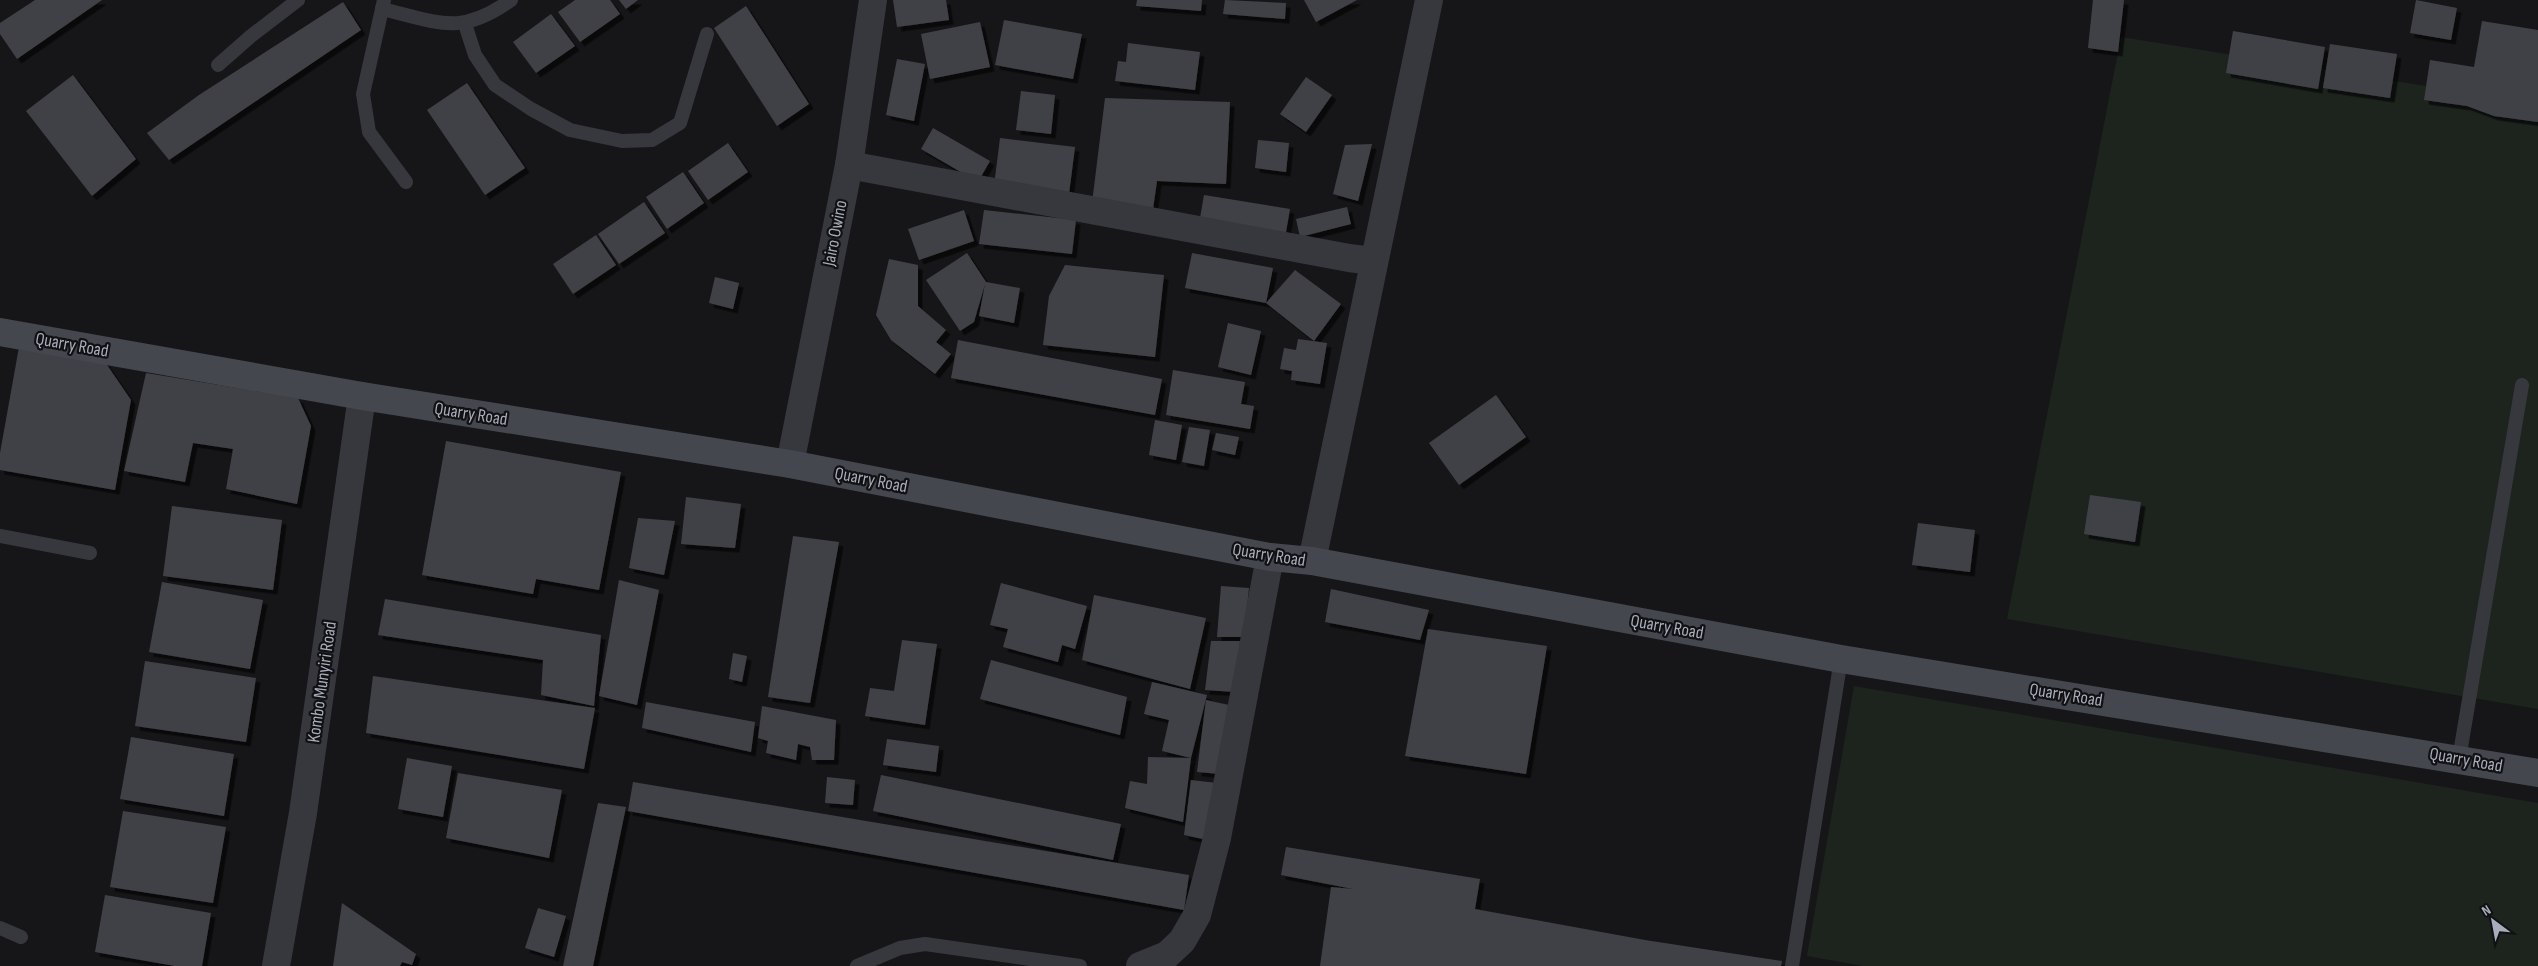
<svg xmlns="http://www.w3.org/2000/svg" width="2538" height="966" font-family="'Sofia Sans Condensed',sans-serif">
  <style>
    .green { fill: #1c241d }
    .building { fill: #404146; filter: url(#shadow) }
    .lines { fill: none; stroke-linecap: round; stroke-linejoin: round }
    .lane { stroke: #37383e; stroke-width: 14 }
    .street { stroke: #37383e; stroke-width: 28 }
    .secondary { stroke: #45474e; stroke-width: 28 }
    .labels { text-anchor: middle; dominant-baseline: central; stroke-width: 4.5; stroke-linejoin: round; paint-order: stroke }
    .street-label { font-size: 18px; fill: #a7adba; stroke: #111114 }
  </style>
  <defs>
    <filter id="shadow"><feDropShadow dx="4.5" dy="4.5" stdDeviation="0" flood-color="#0009"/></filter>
  </defs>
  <rect width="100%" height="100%" fill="#161619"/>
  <g class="green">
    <polygon points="2121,37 2538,104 2538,709 2007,619"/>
    <polygon points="1854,686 2538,803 2538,966 1863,966 1807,956"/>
  </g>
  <g class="building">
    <polygon points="35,0 102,0 17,59 0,34 0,23"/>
    <polygon points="575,0 610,0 620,14 580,42 558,12"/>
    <polygon points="619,0 638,0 626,9"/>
    <polygon points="893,0 946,0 949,20 897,27"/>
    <polygon points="1137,0 1202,0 1201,11 1136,6"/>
    <polygon points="1225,0 1286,3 1285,19 1223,14"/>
    <polygon points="1304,0 1357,0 1316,22"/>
    <polygon points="2093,0 2124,0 2118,52 2088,48"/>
    <polygon points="2416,0 2457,8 2451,40 2410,33"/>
    <polygon points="343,2 361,30 169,160 147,133 199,95"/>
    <polygon points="746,6 809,104 777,126 714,28"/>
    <polygon points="551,14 575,46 536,73 513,42"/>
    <polygon points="1004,20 1082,34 1073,79 995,65"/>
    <polygon points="2482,21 2538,30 2538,122 2494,116 2467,106 2424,100 2430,60 2474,67"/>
    <polygon points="980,22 990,67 930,79 921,34"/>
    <polygon points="2233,31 2325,47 2318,89 2226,73"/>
    <polygon points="1128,43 1200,52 1195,90 1115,81 1118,61 1126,62"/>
    <polygon points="2330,44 2397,54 2390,98 2323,88"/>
    <polygon points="897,59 925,64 914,121 886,115"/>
    <polygon points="73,75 136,159 92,196 26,111"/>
    <polygon points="1306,77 1332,95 1306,132 1280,114"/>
    <polygon points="467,83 525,168 485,195 427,110"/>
    <polygon points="1021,91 1055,95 1051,134 1016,130"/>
    <polygon points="1105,98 1230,102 1226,184 1157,181 1153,209 1092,203"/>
    <polygon points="933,128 990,161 978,182 921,149"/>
    <polygon points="1000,138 1075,147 1069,194 994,186"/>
    <polygon points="1258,140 1289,143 1286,172 1255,168"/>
    <polygon points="728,143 748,172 708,200 688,171"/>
    <polygon points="1372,144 1358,201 1333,194 1345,145"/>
    <polygon points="683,172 704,203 667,229 646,197"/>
    <polygon points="1204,195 1290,209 1285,238 1199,224"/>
    <polygon points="644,202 665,233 619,264 598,234"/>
    <polygon points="1347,207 1351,224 1300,237 1296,219"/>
    <polygon points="964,210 974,241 919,260 908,229"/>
    <polygon points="984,210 1076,220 1072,254 979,244"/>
    <polygon points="596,235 616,265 573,294 553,264"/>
    <polygon points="967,253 986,282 1020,288 1014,323 979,316 985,284 974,322 960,331 926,280"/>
    <polygon points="1192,253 1273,268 1266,303 1185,288"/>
    <polygon points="889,259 918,265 918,306 946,330 936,342 951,354 935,374 891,340 876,315"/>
    <polygon points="1065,265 1164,275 1155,357 1043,345 1049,296"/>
    <polygon points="1295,270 1341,304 1314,341 1266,303"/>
    <polygon points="715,277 739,283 733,309 709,303"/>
    <polygon points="1228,323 1261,331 1251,375 1218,367"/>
    <polygon points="1298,339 1327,343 1320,384 1291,380 1292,371 1280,369 1284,348 1296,350"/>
    <polygon points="958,340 1162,379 1155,415 951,378"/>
    <polygon points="19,347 105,362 131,400 115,490 0,470 0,453"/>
    <polygon points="1173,370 1245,382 1241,404 1254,406 1250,429 1166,415"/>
    <polygon points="146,373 298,398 311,426 297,504 226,489 233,449 193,443 185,482 124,471"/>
    <polygon points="1496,395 1526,437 1459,485 1429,443"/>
    <polygon points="1155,420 1182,425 1176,460 1149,455"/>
    <polygon points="1189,427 1210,430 1204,466 1182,462"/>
    <polygon points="1216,433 1239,437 1235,455 1212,450"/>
    <polygon points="446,441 621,472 599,590 536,579 533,594 422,575"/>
    <polygon points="2090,495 2141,502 2135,542 2084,534"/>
    <polygon points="686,497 741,504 735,548 681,544"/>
    <polygon points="172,506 282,520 273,590 163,576"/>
    <polygon points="638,518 675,521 664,575 629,568"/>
    <polygon points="1918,523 1975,530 1970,572 1912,565"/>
    <polygon points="793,536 839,542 810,703 768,697"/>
    <polygon points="619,580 659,590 637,705 599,696"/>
    <polygon points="162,582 263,600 250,669 149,652"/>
    <polygon points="1001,583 1087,606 1075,649 1062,645 1058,662 1003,647 1008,629 990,625"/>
    <polygon points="1221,586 1249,588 1244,637 1217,637"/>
    <polygon points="1331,589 1429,610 1420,640 1325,622"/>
    <polygon points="1094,595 1206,618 1190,689 1082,660"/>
    <polygon points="385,599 601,635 594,706 541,695 543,660 378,635"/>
    <polygon points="1428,629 1547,646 1526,774 1405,756"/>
    <polygon points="902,640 937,644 925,725 865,716 870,688 894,691"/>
    <polygon points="1211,641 1240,641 1235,692 1205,690"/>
    <polygon points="733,653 747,656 742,682 729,679"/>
    <polygon points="991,660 1127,697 1120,735 980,699"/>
    <polygon points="145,661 256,678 246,742 135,726"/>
    <polygon points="373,676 595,708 584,769 366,733"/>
    <polygon points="1152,682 1207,695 1191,758 1162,751 1169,720 1144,714"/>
    <polygon points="1206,700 1229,705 1220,774 1197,772"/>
    <polygon points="646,702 755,722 751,752 642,728"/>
    <polygon points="762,706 836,720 834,760 812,760 810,747 798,744 796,760 766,753 768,741 758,738"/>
    <polygon points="131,737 234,754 224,816 120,799"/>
    <polygon points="887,739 939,746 936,772 883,765"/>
    <polygon points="1148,757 1191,758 1183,822 1125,808 1130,781 1147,784"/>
    <polygon points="407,758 452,766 443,817 398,809"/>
    <polygon points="458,773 562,790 549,858 446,838"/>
    <polygon points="881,775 1121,824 1113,860 873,811"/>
    <polygon points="827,777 855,780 853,805 825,803"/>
    <polygon points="1191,780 1217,783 1212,841 1184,835"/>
    <polygon points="633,782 1189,875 1184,910 628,811"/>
    <polygon points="598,803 626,807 593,966 563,966"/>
    <polygon points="123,811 226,827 213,903 110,887"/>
    <polygon points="1286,847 1480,879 1475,909 1645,940 1782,961 1781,966 1320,966 1331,887 1353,889 1281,875"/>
    <polygon points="105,895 211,913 202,966 175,966 95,952"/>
    <polygon points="342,903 416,954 412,965 402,962 400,966 333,966"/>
    <polygon points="538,908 566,916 554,957 525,948"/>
  </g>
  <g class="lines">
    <g class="lane">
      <polyline points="384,0 363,94 369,132 406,182"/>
      <path d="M382,9C438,22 459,37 511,0"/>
      <polyline points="465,24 475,55 495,85 531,109 570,130 622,141 652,140 680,123 707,34"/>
      <polyline points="218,65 251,36 298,0"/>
      <polyline points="0,536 90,553"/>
      <polyline points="2459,759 2522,385"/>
      <polyline points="0,928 21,937"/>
      <polyline points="857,966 900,948 925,944 1080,966"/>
      <polyline points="1792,966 1841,659"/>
    </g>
    <g class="street">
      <polyline points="849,165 1349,258 1373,261"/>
      <polyline points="790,464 849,165 873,0"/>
      <polyline points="1312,561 1429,0"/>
      <polyline points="276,966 303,813 362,396"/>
      <polyline points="1140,966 1167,955 1182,941 1197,915 1217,838 1270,557"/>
    </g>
    <polyline class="secondary" points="0,332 362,396 790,464 1270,557 1312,561 1841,659 2538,773"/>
  </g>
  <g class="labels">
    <g class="street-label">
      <text transform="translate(835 233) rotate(-79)">Jairo Owino</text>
      <text transform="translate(72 345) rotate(10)">Quarry Road</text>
      <text transform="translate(471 414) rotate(9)">Quarry Road</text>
      <text transform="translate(871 480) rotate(11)">Quarry Road</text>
      <text transform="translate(1269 555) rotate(9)">Quarry Road</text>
      <text transform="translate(1667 627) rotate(10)">Quarry Road</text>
      <text transform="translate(322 682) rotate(-82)">Kombo Munyiri Road</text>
      <text transform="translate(2066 695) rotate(9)">Quarry Road</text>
      <text transform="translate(2466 760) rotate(10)">Quarry Road</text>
    </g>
  </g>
  <g transform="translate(2493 921) rotate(328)" stroke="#111114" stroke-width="4" paint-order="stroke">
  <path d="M0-4L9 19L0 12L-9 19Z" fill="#a7adba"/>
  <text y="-8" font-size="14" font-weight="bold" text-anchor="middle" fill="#a7adba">N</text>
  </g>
</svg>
